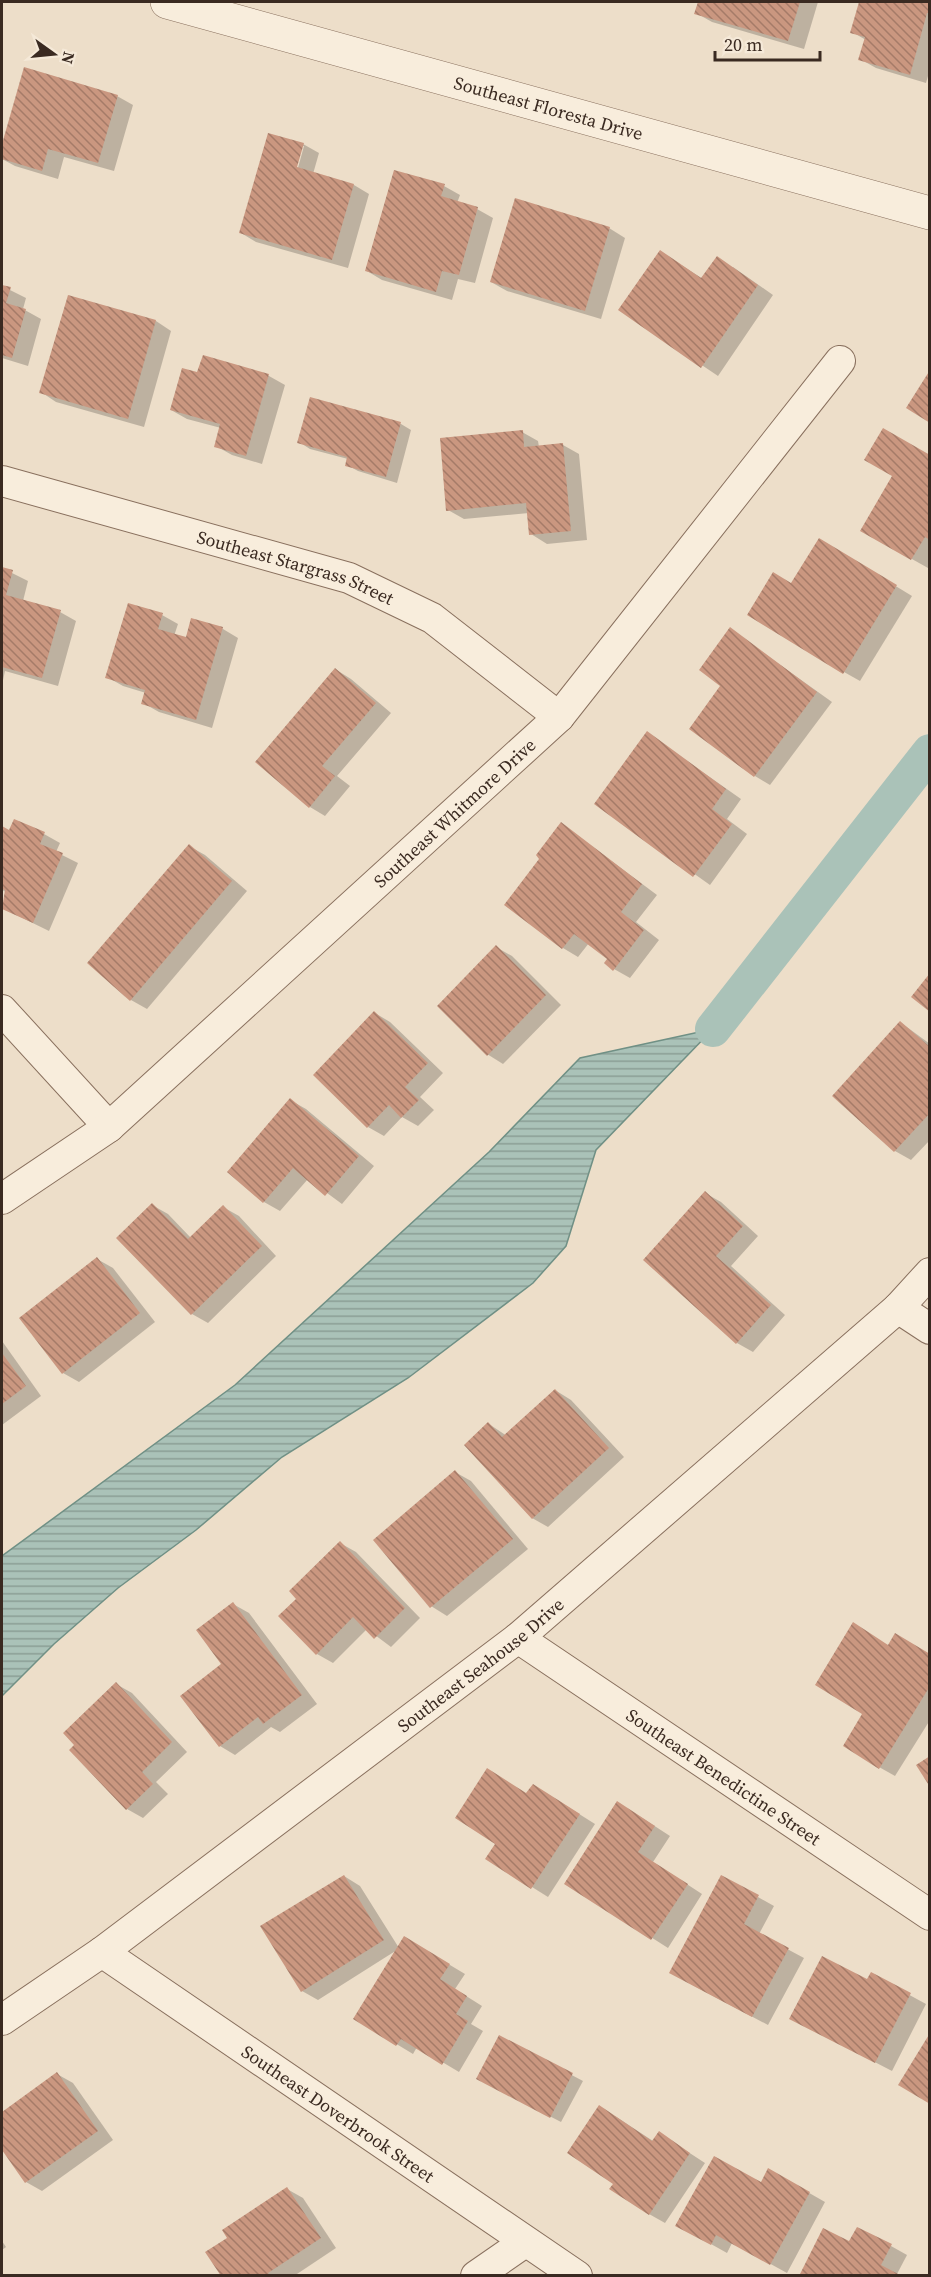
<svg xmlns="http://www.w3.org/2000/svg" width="931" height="2277" font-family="'Source Serif 4',serif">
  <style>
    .water { fill: url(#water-rules); stroke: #709085; stroke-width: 1.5 }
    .shadow { fill: #0003; fill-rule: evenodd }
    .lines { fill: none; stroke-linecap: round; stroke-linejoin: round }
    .canal { stroke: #aac2b8; stroke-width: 36 }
    .building { fill: url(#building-back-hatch) }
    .minor-casing { stroke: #89705e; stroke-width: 32 }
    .tertiary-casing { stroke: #89705e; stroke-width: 34 }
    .minor { stroke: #f8eddc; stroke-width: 30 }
    .tertiary { stroke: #f8eddc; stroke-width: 33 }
    .labels { text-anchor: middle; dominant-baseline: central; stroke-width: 6; stroke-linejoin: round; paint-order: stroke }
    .street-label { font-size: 18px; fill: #3a2a21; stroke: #f5e9d8 }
  </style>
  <defs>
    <pattern id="water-rules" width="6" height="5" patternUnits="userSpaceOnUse" patternTransform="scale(1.5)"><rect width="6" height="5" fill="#aac2b8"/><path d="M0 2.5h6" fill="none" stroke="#8b9e95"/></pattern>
    <pattern id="building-back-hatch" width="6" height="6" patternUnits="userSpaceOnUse" patternTransform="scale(1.5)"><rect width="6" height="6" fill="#ca9780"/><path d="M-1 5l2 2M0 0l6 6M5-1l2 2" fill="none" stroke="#a57b68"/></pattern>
  </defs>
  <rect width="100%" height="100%" fill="#eddec9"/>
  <polygon class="water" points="713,1029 596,1150 566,1246 533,1283 408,1378 282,1457 196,1530 118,1588 54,1644 2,1696 2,1556 235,1385 489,1152 580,1058"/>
  <g class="shadow">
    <polygon points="699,2 818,2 804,49 712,22 696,13"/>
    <polygon points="860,2 930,2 930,69 926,83 876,68 860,59 866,40 852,32"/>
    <polygon points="25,69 117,96 133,105 114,171 64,157 58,179 15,166 2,159 2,149"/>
    <path d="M269,135L303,144L319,153L313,174L354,185L369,194L348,268L256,242L241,233ZM301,146H304L296,175L293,174Z"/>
    <polygon points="444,186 460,195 457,203 477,209 493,218 475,283 458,279 452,300 382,280 367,271"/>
    <polygon points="609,228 625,238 601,319 507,291 491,282"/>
    <polygon points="661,252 703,279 733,267 773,295 718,376 620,310"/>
    <polygon points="2,286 26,298 23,309 41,319 28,366 2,358"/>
    <polygon points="69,296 156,321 171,331 144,427 56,402 41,392"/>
    <polygon points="204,357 269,376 285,385 262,464 232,455 216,446 221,428 187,419 171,410 198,374"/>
    <polygon points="311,399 401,424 411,430 397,483 358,471 347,465 348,459 310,449 299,442"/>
    <polygon points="522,432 538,441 539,447 563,445 579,454 587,540 547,544 531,534 529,513 464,519 448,510"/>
    <polygon points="930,457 930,565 928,568 862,531 894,476"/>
    <polygon points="835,549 912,596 860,681 844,672 792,585"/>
    <polygon points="2,568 28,581 23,601 60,612 76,621 58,686 5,671 2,685"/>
    <polygon points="162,615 178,624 174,636 187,639 192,620 223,629 238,638 212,728 159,712 143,703 146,693 123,686 107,677"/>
    <polygon points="730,629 832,702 770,785 755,776 723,686"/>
    <polygon points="335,669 351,679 391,713 337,776 350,786 325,816 310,807"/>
    <polygon points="647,733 741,799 727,819 747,834 710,885 596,804"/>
    <polygon points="562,824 657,895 636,922 659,940 630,978 614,969 609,959 589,943 578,957 563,948 541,858"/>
    <polygon points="2,828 10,831 44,834 60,843 56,852 78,863 49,931 2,908 6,892 2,890"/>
    <polygon points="189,846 205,855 247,891 147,1009 131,1000 89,963"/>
    <polygon points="496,947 512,956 561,1005 503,1064 487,1054"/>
    <polygon points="375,1013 390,1022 443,1073 420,1097 434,1110 418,1126 402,1117 384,1136 368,1127"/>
    <polygon points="900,1022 930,1044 930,1140 911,1160 895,1151 834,1096"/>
    <polygon points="290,1100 306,1109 374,1166 342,1204 308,1179 280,1211 264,1202 229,1172"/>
    <polygon points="705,1193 721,1202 758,1236 731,1266 785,1315 753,1352 737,1343 645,1260"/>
    <polygon points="152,1205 168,1214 191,1238 223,1207 239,1216 276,1256 208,1323 192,1314"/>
    <polygon points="97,1259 113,1268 155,1322 79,1382 63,1373"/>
    <polygon points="2,1341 41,1396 2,1425"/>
    <polygon points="555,1390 571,1400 624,1457 548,1527 532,1518 489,1424 507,1436"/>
    <polygon points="455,1472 471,1481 528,1549 447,1616 431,1606"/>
    <polygon points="340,1543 356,1552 420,1618 391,1647 367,1629 333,1663 317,1654 298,1599"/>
    <polygon points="233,1604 249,1613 317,1704 280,1732 271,1727 235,1755 220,1746 223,1665"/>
    <polygon points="889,1646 930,1655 930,1720 895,1776 879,1767 864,1714"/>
    <polygon points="116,1684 132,1693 187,1752 156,1782 168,1794 143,1818 127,1809"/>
    <polygon points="527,1795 549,1795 595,1824 548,1897 487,1859"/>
    <polygon points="633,1812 670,1836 653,1862 702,1894 668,1948 566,1883"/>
    <polygon points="344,1876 360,1886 399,1948 420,1947 465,1974 455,1989 482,2006 471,2024 483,2031 459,2072 417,2047 413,2054 355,2019 397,1950 318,2000 302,1991"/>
    <polygon points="758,1897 774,1906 759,1934 804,1958 768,2025 687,1982"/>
    <polygon points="871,1974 926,2004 892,2071 807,2027 867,1981"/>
    <polygon points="500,2037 583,2081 561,2122 489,2085"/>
    <polygon points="57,2074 73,2083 113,2140 42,2191 26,2182 2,2147 2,2113"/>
    <polygon points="615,2116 653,2141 659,2133 705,2163 665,2223 649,2214 615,2183"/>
    <polygon points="769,2170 825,2202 787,2273 732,2243 727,2253 677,2225 761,2184"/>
    <polygon points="287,2189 303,2198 336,2248 294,2276 223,2276 229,2238"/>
    <polygon points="2,2241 6,2247 2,2250"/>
    <polygon points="850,2243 891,2246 907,2255 897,2274 800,2276"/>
  </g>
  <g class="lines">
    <polyline class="canal" points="713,1029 930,752"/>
  </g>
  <g class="building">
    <polygon points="698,2 800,2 788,41 694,14"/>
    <polygon points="859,2 930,2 930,13 927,13 910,75 858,60 865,37 850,33"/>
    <polygon points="24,67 118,95 98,163 48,149 42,171 2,159 2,144"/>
    <polygon points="268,133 304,143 297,167 354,184 332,260 239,233"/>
    <polygon points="394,170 445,184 441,196 478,207 459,275 442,271 436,292 365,271"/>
    <polygon points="515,198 610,227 585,311 490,282"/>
    <polygon points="660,250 701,278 717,256 758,285 701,368 618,310"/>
    <polygon points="2,285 11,287 6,303 26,309 12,358 2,355"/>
    <polygon points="68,295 156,320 128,419 39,393"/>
    <polygon points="203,355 269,374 246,456 214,447 220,424 170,410 182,368 197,372"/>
    <polygon points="930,370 930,423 906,408"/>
    <polygon points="310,397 401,422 386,477 345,466 347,457 297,443"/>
    <polygon points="883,428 930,455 930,540 925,537 911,560 860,531 892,476 864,460"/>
    <polygon points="523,430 524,447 563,443 571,531 529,535 526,503 446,511 440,438"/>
    <polygon points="819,538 897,585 843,674 747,615 773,572 791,583"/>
    <polygon points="2,567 13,570 6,595 61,610 42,678 2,667"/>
    <polygon points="128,603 163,613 158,629 186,637 191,618 223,627 196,720 141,704 145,690 105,678"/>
    <polygon points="730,627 817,692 754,777 689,729 720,686 699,670"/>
    <polygon points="335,668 376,703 322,766 335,776 309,808 255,762"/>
    <polygon points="647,731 726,789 712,809 732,824 693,877 594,804"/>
    <polygon points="14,819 45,832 40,844 63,853 33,923 2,909 5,890 2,889 2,826 9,830"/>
    <polygon points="561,822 642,884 621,912 644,930 613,971 604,963 607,959 574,934 562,949 504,905 539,859 536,855"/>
    <polygon points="189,844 232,881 130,1001 87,963"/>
    <polygon points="496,945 546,995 487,1056 437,1006"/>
    <polygon points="930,973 930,1012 911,997"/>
    <polygon points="374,1011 428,1063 405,1087 419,1100 401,1118 389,1105 367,1128 313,1075"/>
    <polygon points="900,1021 930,1047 930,1113 894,1152 832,1096"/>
    <polygon points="290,1098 359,1156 325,1196 293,1168 263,1203 227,1172"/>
    <polygon points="705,1191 743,1226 716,1256 771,1305 736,1344 643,1260"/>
    <polygon points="152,1203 188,1239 223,1205 262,1246 191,1315 116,1238"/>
    <polygon points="97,1257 140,1313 62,1374 19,1318"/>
    <polygon points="2,1353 26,1386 2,1404"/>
    <polygon points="555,1389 609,1448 532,1519 464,1445 488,1422 502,1437"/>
    <polygon points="455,1470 513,1539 430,1608 373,1540"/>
    <polygon points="340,1541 405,1608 374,1639 353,1617 316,1655 278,1616 296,1599 289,1591"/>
    <polygon points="233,1602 302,1695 263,1724 258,1717 219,1747 180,1696 221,1664 196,1630"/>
    <polygon points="853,1622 888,1645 895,1633 930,1654 930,1686 879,1769 843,1746 862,1714 815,1685"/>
    <polygon points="116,1682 172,1742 142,1772 153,1784 126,1810 69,1750 74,1745 63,1733"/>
    <polygon points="930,1756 930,1787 916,1765"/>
    <polygon points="487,1768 526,1793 533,1784 580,1814 531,1889 485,1859 495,1844 455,1818"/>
    <polygon points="617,1801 655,1826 638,1852 688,1884 651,1940 564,1884"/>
    <polygon points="344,1875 384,1940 301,1992 260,1926"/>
    <polygon points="721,1875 759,1895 744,1924 789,1948 752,2017 669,1973"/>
    <polygon points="404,1936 450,1964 440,1979 467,1996 456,2014 468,2021 442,2065 401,2039 396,2046 353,2019"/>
    <polygon points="822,1956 867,1979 871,1972 911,1993 875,2063 789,2019"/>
    <polygon points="930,2033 930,2104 898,2085"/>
    <polygon points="499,2035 573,2073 550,2118 476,2079"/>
    <polygon points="57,2072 98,2131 25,2183 2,2150 2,2112"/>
    <polygon points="599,2105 652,2141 659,2131 690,2153 649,2215 609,2189 613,2184 567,2153"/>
    <polygon points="714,2156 761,2182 768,2168 810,2192 770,2265 716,2235 711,2245 675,2226"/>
    <polygon points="287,2187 321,2238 268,2273 270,2276 221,2276 205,2252 227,2238 222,2230"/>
    <polygon points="857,2227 892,2244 881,2265 902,2276 799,2276 823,2228 849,2241"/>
  </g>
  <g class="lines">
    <defs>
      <g id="minor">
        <path id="s1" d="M2,481L349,578L432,618L559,717"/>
        <polyline points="2,1010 109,1127"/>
        <path id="s2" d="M2,1199L109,1127L559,717L840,361"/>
        <polyline points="898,1308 930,1329"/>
        <path id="s3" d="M518,1638L930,1915"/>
        <path id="s4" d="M102,1952L577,2276"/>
        <path id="s5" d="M2,2020L102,1952L518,1638L898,1308L930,1273"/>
        <polyline points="476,2276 525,2242"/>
      </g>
      <g id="tertiary">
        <path id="s6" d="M167,2L930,213"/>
      </g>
    </defs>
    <use href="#minor" class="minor-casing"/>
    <use href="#tertiary" class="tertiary-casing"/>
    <use href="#minor" class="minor"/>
    <use href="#tertiary" class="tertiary"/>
  </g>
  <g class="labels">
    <g class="street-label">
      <text stroke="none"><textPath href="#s6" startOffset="396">Southeast Floresta Drive</textPath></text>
      <text stroke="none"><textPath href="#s1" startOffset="306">Southeast Stargrass Street</textPath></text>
      <text stroke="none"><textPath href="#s2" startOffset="596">Southeast Whitmore Drive</textPath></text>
      <text stroke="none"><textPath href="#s5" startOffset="596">Southeast Seahouse Drive</textPath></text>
      <text stroke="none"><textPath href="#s3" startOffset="248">Southeast Benedictine Street</textPath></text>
      <text stroke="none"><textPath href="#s4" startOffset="286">Southeast Doverbrook Street</textPath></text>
    </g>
  </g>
  <rect width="931" height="2277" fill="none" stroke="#3a2a21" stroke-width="6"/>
  <g transform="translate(54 54) rotate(105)" stroke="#f5e9d8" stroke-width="4.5" paint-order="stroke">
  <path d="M0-4.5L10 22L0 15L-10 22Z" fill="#3a2a21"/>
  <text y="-9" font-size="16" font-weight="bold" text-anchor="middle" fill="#3a2a21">N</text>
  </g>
  <path d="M715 51v9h105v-9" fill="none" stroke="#3a2a21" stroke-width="3"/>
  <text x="724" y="51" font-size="18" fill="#3a2a21" stroke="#f5e9d8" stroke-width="4.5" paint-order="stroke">20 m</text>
</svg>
